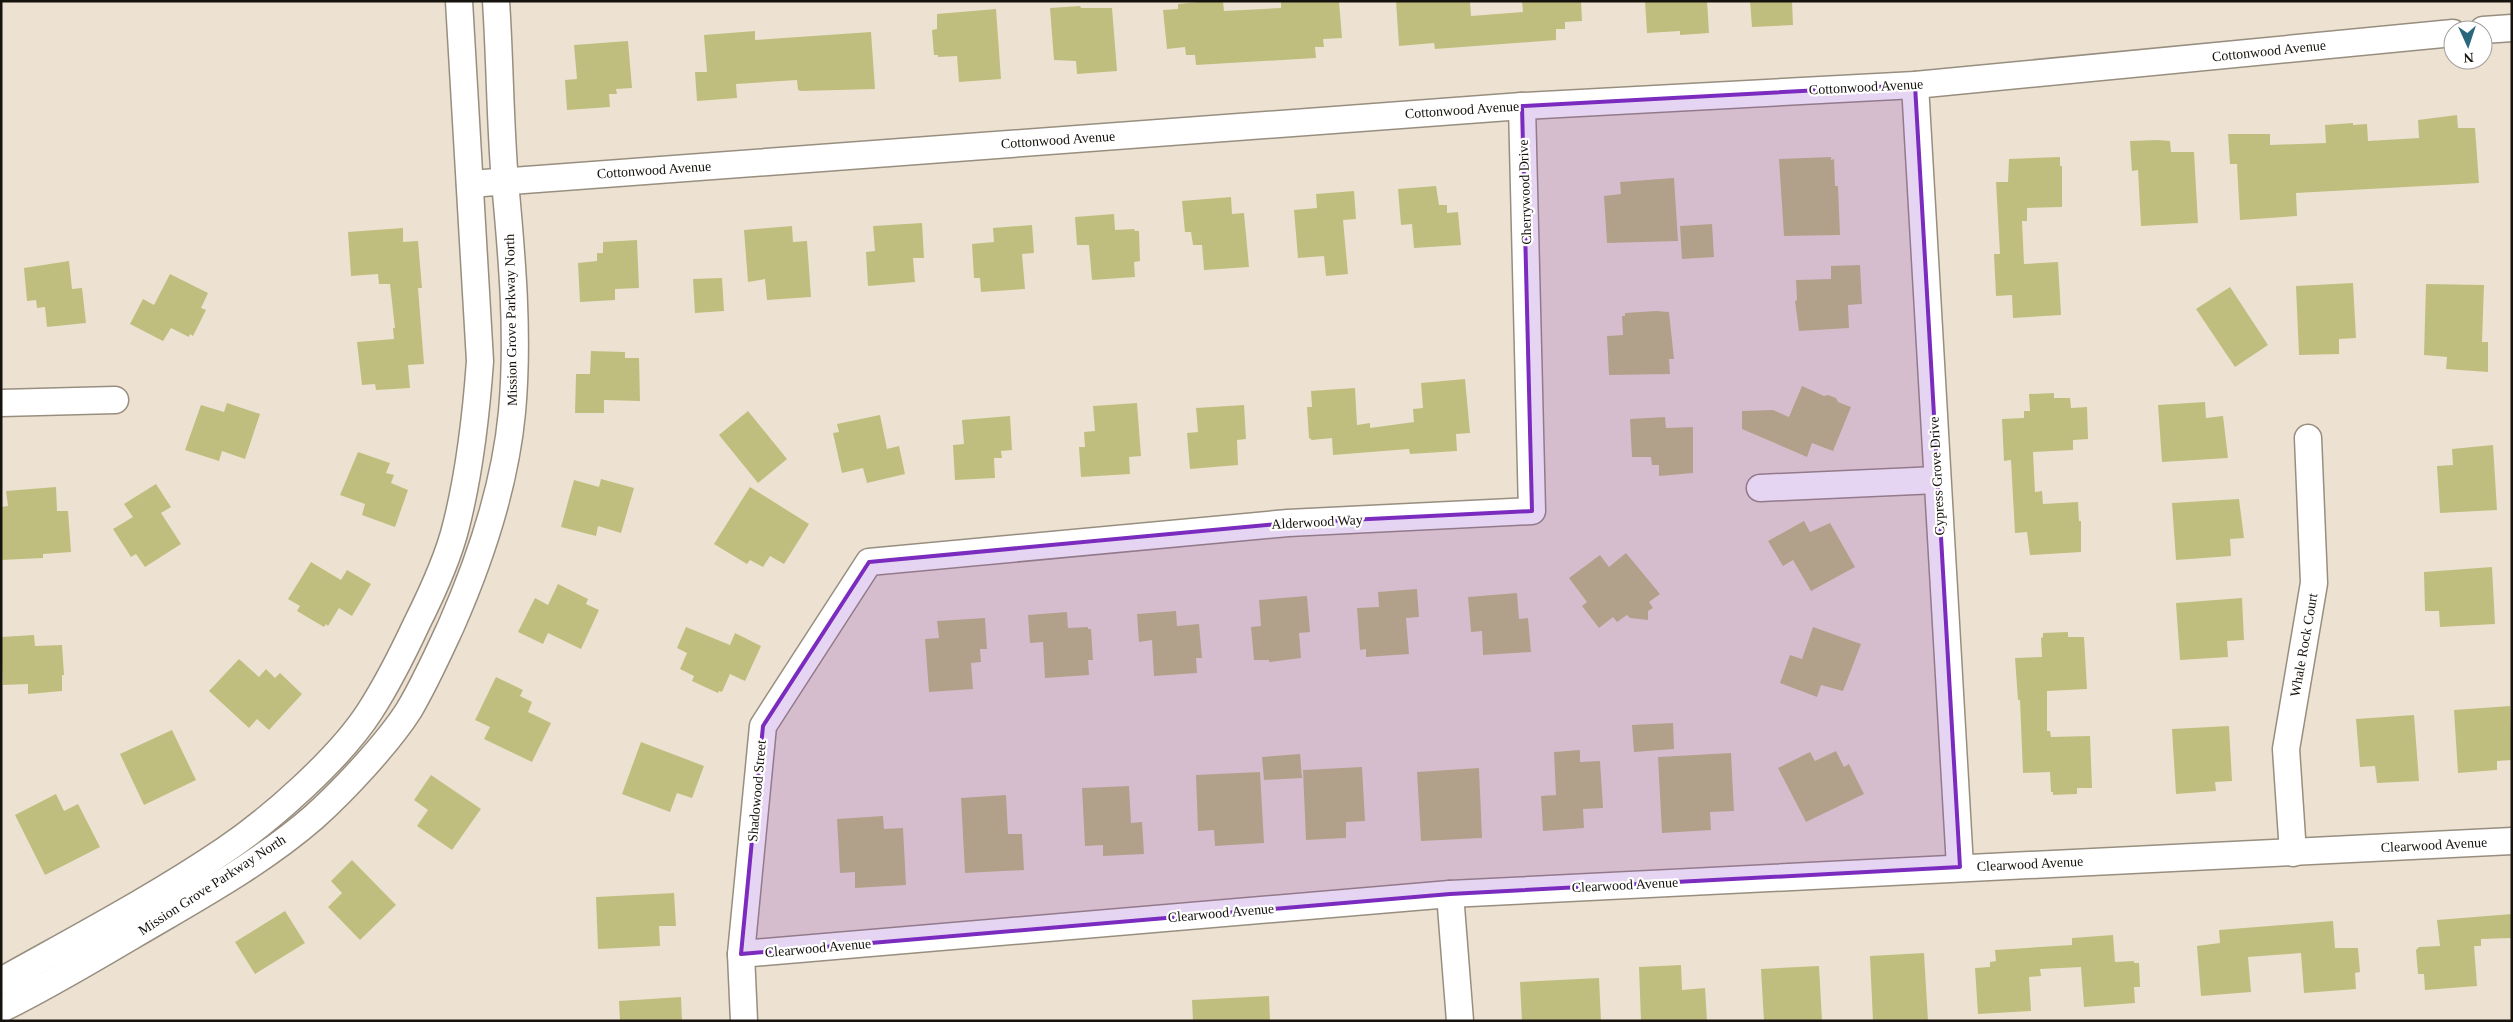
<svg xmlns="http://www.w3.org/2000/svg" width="2513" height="1022" font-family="'Times New Roman',serif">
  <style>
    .building { fill: #c0be7e }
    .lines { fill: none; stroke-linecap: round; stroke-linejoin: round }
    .minor-casing { stroke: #988e7f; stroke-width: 29 }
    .minor { stroke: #fff; stroke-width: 26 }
    .marked { fill: #7b2cbf; fill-opacity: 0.2; stroke: #7b2cbf; stroke-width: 4; stroke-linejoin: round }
    .labels { text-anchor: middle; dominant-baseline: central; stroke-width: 4.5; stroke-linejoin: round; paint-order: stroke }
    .street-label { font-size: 14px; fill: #16120d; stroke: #fff }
  </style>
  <rect width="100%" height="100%" fill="#ede2d2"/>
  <g class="building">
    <polygon points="1210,1 1223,1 1224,11 1281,8 1281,1 1339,1 1342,38 1323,39 1324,47 1315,47 1316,58 1196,65 1195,55 1186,55 1185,47 1167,49 1163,10 1178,9 1178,4"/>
    <polygon points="1396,1 1470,1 1471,16 1523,12 1522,1 1581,1 1582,21 1565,22 1565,29 1556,29 1556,40 1435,49 1434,43 1399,46"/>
    <polygon points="1645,1 1707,1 1709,33 1680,35 1680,31 1647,33"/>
    <polygon points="1750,1 1792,1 1793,25 1752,27"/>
    <polygon points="1080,6 1081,8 1112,8 1117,71 1077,74 1076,61 1054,60 1050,8"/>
    <polygon points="996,9 1001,79 959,82 957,56 938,57 938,55 934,55 932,30 937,29 937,14"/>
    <polygon points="755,31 755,40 871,32 875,89 801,91 798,90 797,80 736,84 737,98 697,101 695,72 707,72 704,35"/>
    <polygon points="628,41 632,88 616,89 617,94 609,94 610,107 567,110 565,80 577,79 574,45"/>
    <polygon points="2457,115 2458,128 2475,128 2479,183 2296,193 2297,216 2240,220 2237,164 2230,164 2228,134 2270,134 2270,145 2326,143 2325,125 2353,123 2353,125 2367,124 2368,141 2419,138 2418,120"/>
    <polygon points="2158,140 2170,141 2171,152 2194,152 2198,223 2141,226 2138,170 2132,171 2130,141"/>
    <polygon points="1831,157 1831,160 1834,159 1835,186 1838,186 1840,235 1784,236 1779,159"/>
    <polygon points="2060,157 2060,166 2062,166 2062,207 2027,208 2027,221 2022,221 2024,264 2058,262 2061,315 2013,318 2012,295 1996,296 1994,254 2000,254 1996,182 2008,182 2009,159"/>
    <polygon points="1674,178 1678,241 1607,243 1604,196 1621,194 1620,182"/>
    <polygon points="1436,186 1439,205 1447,205 1447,213 1458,212 1461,245 1414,248 1412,224 1401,225 1398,189"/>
    <polygon points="1354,191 1356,219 1343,220 1348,274 1326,276 1324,256 1298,258 1294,210 1317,208 1316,194"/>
    <polygon points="1231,197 1232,214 1244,213 1249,267 1204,270 1202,245 1193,245 1191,232 1185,232 1182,201"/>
    <polygon points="1114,214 1115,230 1134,229 1135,231 1139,231 1140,261 1134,262 1135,277 1092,280 1089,245 1077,245 1075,217"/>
    <polygon points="922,223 924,258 913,258 915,282 868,286 866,252 875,251 873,226"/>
    <polygon points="1712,224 1714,257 1682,259 1680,226"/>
    <polygon points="1032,225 1034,253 1022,254 1025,289 981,292 980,278 974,278 972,244 994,242 993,228"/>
    <polygon points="792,226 793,242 807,241 811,297 767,300 765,279 748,282 744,230"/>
    <polygon points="403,228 403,242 418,241 422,288 418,288 424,364 408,365 410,388 376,390 375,384 362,385 357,342 394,339 393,328 395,328 390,284 379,284 378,274 351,276 348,232"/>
    <polygon points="637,240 639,288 615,289 615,300 580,302 578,263 597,261 597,253 603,253 603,242"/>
    <polygon points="69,261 72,289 82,288 86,323 47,327 45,307 37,308 36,300 27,301 24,268"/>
    <polygon points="1860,265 1862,304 1848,305 1849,328 1799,331 1795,301 1797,300 1796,280 1831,279 1831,266"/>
    <polygon points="170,274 208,293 201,308 206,310 193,336 190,334 189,337 171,328 163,341 130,324 143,299 154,305"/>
    <polygon points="722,278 724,311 695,313 693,279"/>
    <polygon points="2353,283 2356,338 2339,339 2339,354 2299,355 2296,286"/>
    <polygon points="2426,284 2484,285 2482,342 2488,342 2488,372 2446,369 2447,357 2424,355"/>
    <polygon points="2230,287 2268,345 2235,367 2196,309"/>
    <polygon points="1656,311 1669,312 1674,359 1669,359 1670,374 1609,375 1607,336 1623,335 1622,316 1625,316 1625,313"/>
    <polygon points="591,351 625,352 625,358 639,358 640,401 604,400 604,413 575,413 576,374 590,374"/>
    <polygon points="1465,379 1470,433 1456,434 1457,451 1410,454 1409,449 1333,455 1332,438 1312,440 1309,438 1307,407 1312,407 1311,391 1355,388 1357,425 1370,423 1370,428 1414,422 1413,409 1423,408 1421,383"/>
    <polygon points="1802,386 1824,396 1828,395 1836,398 1838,402 1851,407 1833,451 1812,443 1807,457 1742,429 1742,411 1773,410 1789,417"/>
    <polygon points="2054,393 2054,398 2070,398 2071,408 2087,407 2088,439 2073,440 2073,450 2033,452 2035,492 2042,491 2043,504 2078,502 2079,521 2081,521 2081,552 2030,555 2027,532 2015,533 2011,460 2004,461 2002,419 2024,418 2024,411 2030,411 2029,394"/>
    <polygon points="2205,402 2206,418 2223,416 2228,458 2162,462 2158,405"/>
    <polygon points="227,403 260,414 245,459 222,451 219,461 185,450 201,405 224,412"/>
    <polygon points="1137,403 1141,456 1129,457 1130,474 1081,477 1079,447 1085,447 1084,432 1095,431 1093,406"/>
    <polygon points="1244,405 1246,439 1237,440 1238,465 1190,469 1187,433 1198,432 1196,408"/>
    <polygon points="748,411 787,459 758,483 719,435"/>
    <polygon points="880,415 887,449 899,446 905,474 867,483 863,468 842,473 833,433 839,432 837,424"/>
    <polygon points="1010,416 1012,450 1001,451 1002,458 994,458 995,478 955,480 953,445 964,444 962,420"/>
    <polygon points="1665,417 1666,428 1693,427 1693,473 1659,476 1659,465 1652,465 1651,457 1632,457 1630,419"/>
    <polygon points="2493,445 2497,510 2440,513 2437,466 2453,465 2452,449"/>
    <polygon points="358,452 390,463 386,473 394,475 391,483 408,490 395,527 362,515 365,504 340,495"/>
    <polygon points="601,479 634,488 621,533 598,526 596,536 561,527 574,480 599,487"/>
    <polygon points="156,484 171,507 161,513 181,544 145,567 136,554 131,557 113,529 133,517 124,504"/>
    <polygon points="56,487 57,511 68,511 71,552 43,554 43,558 1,560 1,507 8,506 6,491"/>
    <polygon points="750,487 809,524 784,564 770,556 763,567 750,560 747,564 714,544"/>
    <polygon points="2239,499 2244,538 2230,539 2231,556 2176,560 2172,503"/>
    <polygon points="1804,521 1810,532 1830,523 1855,567 1811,591 1793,560 1783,566 1768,541"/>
    <polygon points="1626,553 1660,594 1649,602 1653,608 1648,611 1648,620 1630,618 1627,615 1617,622 1613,617 1599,628 1582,606 1587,602 1569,578 1600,555 1609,567"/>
    <polygon points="311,562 341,580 347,570 371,584 352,616 339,608 328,626 326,624 324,627 297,611 300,606 288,599"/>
    <polygon points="2492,567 2495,624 2440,627 2439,611 2425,611 2424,572"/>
    <polygon points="558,584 588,599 586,604 599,610 581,649 548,633 543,644 518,632 535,598 548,605"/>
    <polygon points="1417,589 1419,617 1406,618 1409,654 1366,657 1366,649 1360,650 1357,608 1379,607 1378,592"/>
    <polygon points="1517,593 1519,619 1528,618 1531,652 1483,655 1482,631 1471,632 1468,597"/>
    <polygon points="1307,596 1310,632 1299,633 1301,658 1269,662 1269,660 1254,660 1251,627 1261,626 1259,600"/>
    <polygon points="2242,598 2244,640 2227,641 2228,657 2180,660 2176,603"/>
    <polygon points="1176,611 1177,626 1199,624 1202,658 1196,658 1197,673 1154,676 1152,640 1139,642 1137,614"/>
    <polygon points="1067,612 1068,628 1088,627 1088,629 1091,629 1093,660 1088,660 1089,675 1045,678 1043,642 1030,643 1028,615"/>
    <polygon points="985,618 987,649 980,649 981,662 971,663 973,689 929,692 925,639 939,638 937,621"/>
    <polygon points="686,627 730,645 735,633 761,646 745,681 730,674 722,692 719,691 718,693 692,681 694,676 680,669 687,653 677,648"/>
    <polygon points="1813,627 1861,644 1843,691 1821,685 1817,697 1780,683 1790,655 1802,659"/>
    <polygon points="2068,632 2068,637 2084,637 2087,689 2047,691 2047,731 2050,731 2051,737 2090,736 2092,788 2077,788 2077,794 2053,795 2053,792 2051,792 2050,772 2023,773 2020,700 2018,700 2015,658 2042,657 2041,638 2043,637 2043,633"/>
    <polygon points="34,635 35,646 62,645 64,675 62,675 62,691 28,694 28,684 3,685 1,637"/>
    <polygon points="239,659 259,677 266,669 275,678 280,673 302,694 269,730 257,719 249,728 209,691"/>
    <polygon points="496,677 523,690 520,696 532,702 528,712 551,723 532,762 484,739 490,727 475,720"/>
    <polygon points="2510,706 2512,760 2497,761 2497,770 2458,773 2454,710"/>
    <polygon points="2414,715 2419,781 2377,783 2375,766 2360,767 2356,719"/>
    <polygon points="1673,723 1674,749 1634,752 1632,725"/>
    <polygon points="2229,726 2232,781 2215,782 2216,791 2176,794 2172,729"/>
    <polygon points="172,730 196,780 144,805 120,754"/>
    <polygon points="641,742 704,766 692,798 677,793 670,812 622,794"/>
    <polygon points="1580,750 1580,762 1600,761 1603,808 1583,809 1584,828 1543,831 1541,796 1556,795 1554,752"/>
    <polygon points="1836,751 1844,767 1849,764 1864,794 1806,822 1778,768 1810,752 1815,761"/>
    <polygon points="1731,753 1734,811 1710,812 1711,830 1662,833 1658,757"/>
    <polygon points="1300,754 1302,778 1264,780 1262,757"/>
    <polygon points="1362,767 1365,821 1346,822 1346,838 1306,840 1303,770"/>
    <polygon points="1479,768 1482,838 1421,841 1417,772"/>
    <polygon points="1260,772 1264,843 1215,846 1214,830 1198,831 1196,775"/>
    <polygon points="431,775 481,809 452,850 417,826 428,810 414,800"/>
    <polygon points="1129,786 1131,823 1142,822 1144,854 1103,856 1103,845 1085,846 1082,788"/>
    <polygon points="56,794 64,811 78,804 100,847 45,875 15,815"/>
    <polygon points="1006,795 1008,834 1022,834 1024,870 965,873 961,798"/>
    <polygon points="883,816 884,829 903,828 906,885 855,888 855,872 840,873 837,819"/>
    <polygon points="352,860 396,905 360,940 328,907 342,893 331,881"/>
    <polygon points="674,893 676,926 659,926 660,946 598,949 596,897"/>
    <polygon points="285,911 305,943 255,974 235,942"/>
    <polygon points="2512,914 2512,938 2481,939 2481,946 2474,946 2477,986 2425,990 2424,974 2418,974 2416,950 2419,947 2440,946 2437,920"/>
    <polygon points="2333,921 2335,948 2358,948 2360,972 2355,973 2356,989 2304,993 2301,953 2248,957 2251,992 2201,996 2197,946 2220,943 2219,930"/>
    <polygon points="2113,935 2115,962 2134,961 2134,963 2139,963 2140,987 2134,987 2135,1003 2084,1007 2081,967 2040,969 2041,976 2029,977 2031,1011 1978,1014 1975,968 1990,967 1990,962 1996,961 1995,950 2072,945 2072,938"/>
    <polygon points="1924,953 1928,1021 1873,1021 1870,956"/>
    <polygon points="1681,965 1682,990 1705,988 1707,1021 1641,1021 1639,967"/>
    <polygon points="1819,966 1822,1021 1764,1021 1761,969"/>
    <polygon points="1599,978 1601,1021 1522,1021 1520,982"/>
    <polygon points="1269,996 1270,1021 1193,1021 1192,1000"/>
    <polygon points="681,997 682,1021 620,1021 619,1001"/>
  </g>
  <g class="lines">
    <defs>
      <g id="minor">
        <polyline points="2483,30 2512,28"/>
        <polyline points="1915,85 1960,867"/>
        <polyline points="470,184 1522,106 1915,85 2453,33"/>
        <polyline points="1,403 115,400"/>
        <polyline points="1760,488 1937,480"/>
        <polyline points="2293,853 2286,749 2314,583 2308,438"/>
        <polyline points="1450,894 1460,1021"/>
        <polyline points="741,954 1450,894 2512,841"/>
        <path d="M1,981C76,939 154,898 225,850C271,819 340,758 370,711C388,683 403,653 417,623C432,593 448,559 456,526C470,471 476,417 480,361L459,1"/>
        <path d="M1,1009C46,987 89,961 132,936C193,900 260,864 314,817C344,790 388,743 409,710C425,683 438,654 451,626C481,558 505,487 512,412C519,336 512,257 505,182C500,122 500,61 496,1"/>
        <polyline points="744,1021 741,954 763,726 869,562 1288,523 1532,511 1522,106"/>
      </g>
    </defs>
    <use href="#minor" class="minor-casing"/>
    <use href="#minor" class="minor"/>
  </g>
  <path class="marked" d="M1915,85L1960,867L1450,894L741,954L763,726L869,562L1288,523L1532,511L1522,106Z"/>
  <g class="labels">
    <g class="street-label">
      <text transform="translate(2269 51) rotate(-6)">Cottonwood Avenue</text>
      <text transform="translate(1866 87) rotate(-3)">Cottonwood Avenue</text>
      <text transform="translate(1462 110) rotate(-4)">Cottonwood Avenue</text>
      <text transform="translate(1058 140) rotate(-4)">Cottonwood Avenue</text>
      <text transform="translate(654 170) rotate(-4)">Cottonwood Avenue</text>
      <text transform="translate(1525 192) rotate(-92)">Cherrywood Drive</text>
      <text transform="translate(511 320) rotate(-91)">Mission Grove Parkway North</text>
      <text transform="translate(1937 476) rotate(-93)">Cypress Grove Drive</text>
      <text transform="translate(1317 522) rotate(-3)">Alderwood Way</text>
      <text transform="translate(2304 645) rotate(-80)">Whale Rock Court</text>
      <text transform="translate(757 791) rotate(-85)">Shadowood Street</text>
      <text transform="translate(2434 845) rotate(-3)">Clearwood Avenue</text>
      <text transform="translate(2030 864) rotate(-3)">Clearwood Avenue</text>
      <text transform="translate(212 885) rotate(-33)">Mission Grove Parkway North</text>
      <text transform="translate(1625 885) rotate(-3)">Clearwood Avenue</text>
      <text transform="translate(1221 913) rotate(-5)">Clearwood Avenue</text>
      <text transform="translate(818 948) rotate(-5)">Clearwood Avenue</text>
    </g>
  </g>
  <rect width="2513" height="1022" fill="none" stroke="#16120d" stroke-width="5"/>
  <g transform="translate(2468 45) rotate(177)"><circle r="24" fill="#ffffff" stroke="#a2a09e"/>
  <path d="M0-4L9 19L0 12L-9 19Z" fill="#29677d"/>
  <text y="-8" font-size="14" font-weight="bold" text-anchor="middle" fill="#16120d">N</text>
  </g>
</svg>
